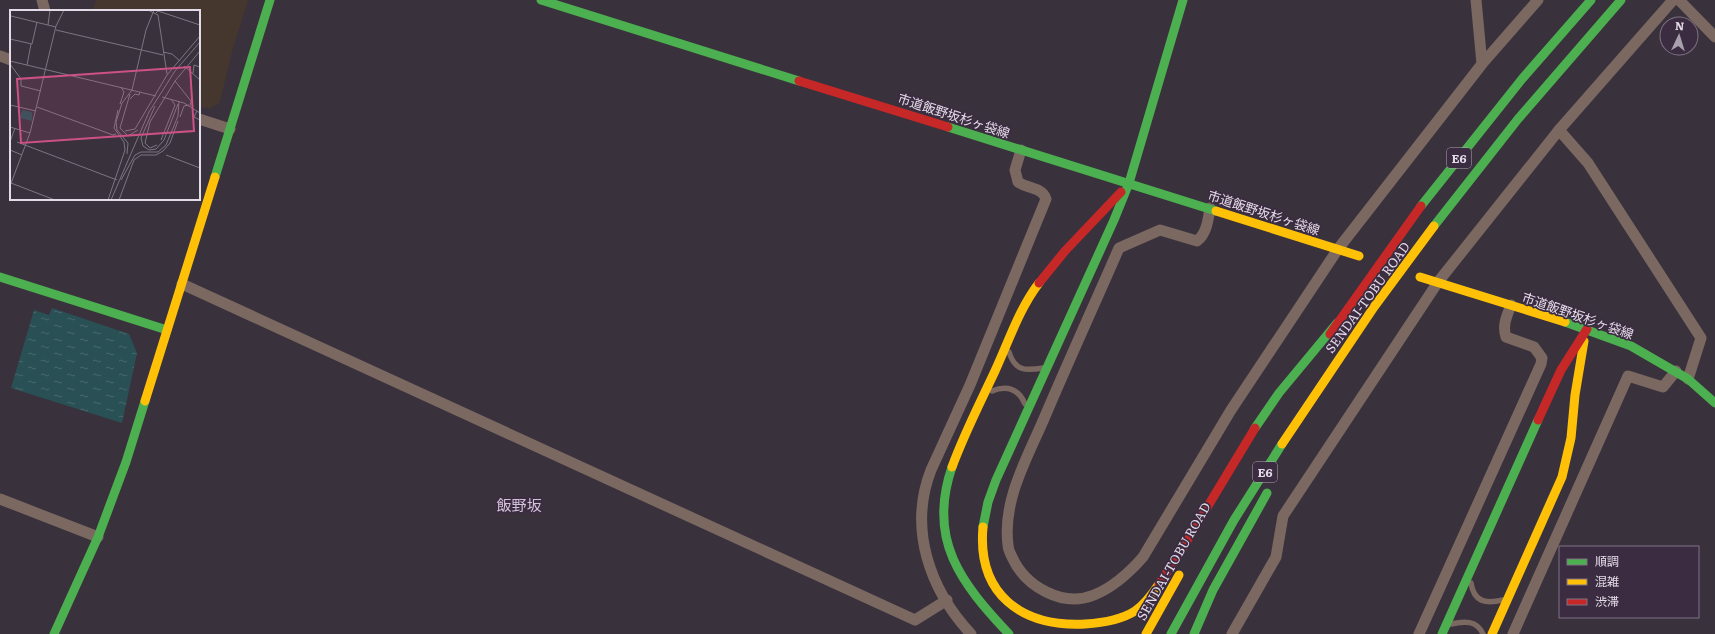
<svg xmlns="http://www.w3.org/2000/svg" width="1715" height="634" font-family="Literata,'Noto Sans JP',serif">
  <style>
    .commercial { fill: #45362e }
    .water { fill: url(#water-ripples) }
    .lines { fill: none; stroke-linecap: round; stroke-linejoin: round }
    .lane { stroke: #7a6861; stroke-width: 5.5 }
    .street { stroke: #7a6861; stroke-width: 11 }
    .fast { stroke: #4caf50; stroke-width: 9 }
    .slow { stroke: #ffc107; stroke-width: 9 }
    .jam { stroke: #c62828; stroke-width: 9 }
    .labels { text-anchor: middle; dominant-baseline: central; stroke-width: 3.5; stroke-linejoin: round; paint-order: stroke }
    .shield { fill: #3b2c41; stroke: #b1a6b6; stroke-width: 1 }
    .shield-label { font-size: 12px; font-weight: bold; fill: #e4dbe8 }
    .street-label { font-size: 13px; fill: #e4dbe8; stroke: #3b2c41 }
    .quarter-label { font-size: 15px; fill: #d4c1db; stroke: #3b2c41 }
    .inset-road { fill: none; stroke: #7d7581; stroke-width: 1 }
    .view { fill: #cc5285; fill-opacity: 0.15; stroke: #cc5285; stroke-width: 2 }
    .inset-edge { fill: none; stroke: #e4dbe8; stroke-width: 2 }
  </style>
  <defs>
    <pattern id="water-ripples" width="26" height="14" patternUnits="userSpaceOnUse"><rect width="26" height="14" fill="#295055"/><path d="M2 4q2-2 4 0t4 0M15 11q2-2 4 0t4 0" fill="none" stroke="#48696d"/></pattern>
  </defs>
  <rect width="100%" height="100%" fill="#39313c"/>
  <polygon class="commercial" points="96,0 248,0 232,52 220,102 210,109 199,106 199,11 92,11"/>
  <polygon class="water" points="52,308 129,334 137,353 122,423 11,388 34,310 49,315"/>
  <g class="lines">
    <g class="lane">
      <path d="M1009,352C1015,371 1025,371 1043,368"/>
      <path d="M992,391C1007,385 1019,389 1025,404"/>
      <path d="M1471,583C1474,602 1485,604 1503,600"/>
      <path d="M1451,624C1464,621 1477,620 1483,634"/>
    </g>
    <g class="street">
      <polyline points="42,0 45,11"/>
      <polyline points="1476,0 1482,64"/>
      <polyline points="1679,0 1715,37"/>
      <polyline points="0,56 11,60"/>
      <polyline points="199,119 230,129"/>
      <polyline points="1559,130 1588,163 1701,338 1688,379"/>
      <path d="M1210,208C1208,220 1207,233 1197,241L1160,230L1119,248C1095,303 1070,358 1046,414C1029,455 1002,499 1008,545C1008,549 1010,553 1012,557C1025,586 1062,608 1094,595C1114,587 1129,573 1143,557L1231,410L1338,249L1482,64L1538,0"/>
      <polyline points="182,284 915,620 947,600"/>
      <polyline points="0,499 98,537"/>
      <path d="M971,634C930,590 908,529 931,470L970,385L1046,199C1042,187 1028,189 1018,182L1015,170L1021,150"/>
      <polyline points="1232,634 1276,557 1283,516 1438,282 1559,130 1673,0"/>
      <path d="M1419,634L1541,364L1542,358L1534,347L1506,337C1502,325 1507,316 1511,305"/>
      <polyline points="1513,634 1628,376 1663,387 1676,371"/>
    </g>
    <g class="fast">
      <polyline points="541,0 799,81"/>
      <polyline points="948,127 1216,211"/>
      <polyline points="215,177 270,0"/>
      <polyline points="1129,183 1183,0"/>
      <polyline points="1421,206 1522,79 1591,0"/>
      <polyline points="1434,226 1518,119 1621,0"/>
      <polyline points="0,277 167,330"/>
      <polyline points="1565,322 1631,346 1688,379 1715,403"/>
      <polyline points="1255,428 1279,393 1337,323"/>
      <path d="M952,467C927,540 961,583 1009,634"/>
      <polyline points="983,527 988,502 996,480 1114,220 1129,183"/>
      <polyline points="54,634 98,537 126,462 145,401"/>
      <polyline points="1171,634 1234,520 1282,444"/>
      <polyline points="1194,634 1213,590 1267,493"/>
      <polyline points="1442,634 1538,420"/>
    </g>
    <g class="slow">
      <polyline points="1216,211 1359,256"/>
      <polyline points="1420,277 1565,322"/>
      <polyline points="145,401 215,177"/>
      <polyline points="1282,444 1374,307 1434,226"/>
      <path d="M952,467C964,434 980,403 995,371C1009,341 1019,309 1039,283"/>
      <path d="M983,527C977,594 1021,627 1085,624C1101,623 1121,620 1135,611C1144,605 1153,593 1159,584"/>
      <polyline points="1146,634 1179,575"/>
      <polyline points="1492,634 1562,477 1571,438 1575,395 1584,341"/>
    </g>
    <g class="jam">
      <polyline points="799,81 948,127"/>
      <polyline points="1039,283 1065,251 1121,192"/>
      <polyline points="1330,334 1421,206"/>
      <polyline points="1538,420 1561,370 1587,329"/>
      <polyline points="1159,584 1179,554 1255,428"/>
    </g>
  </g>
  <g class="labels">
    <g class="shield">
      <rect x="1447" y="148" width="24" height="20" rx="3"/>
      <rect x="1253" y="462" width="24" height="20" rx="3"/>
    </g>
    <g class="shield-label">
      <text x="1459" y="158">E6</text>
      <text x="1265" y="472">E6</text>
    </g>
    <g class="street-label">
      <text transform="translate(954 115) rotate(18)">市道飯野坂杉ヶ袋線</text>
      <text transform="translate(1264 212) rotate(18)">市道飯野坂杉ヶ袋線</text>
      <text transform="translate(1367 297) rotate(-54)">SENDAI-TOBU ROAD</text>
      <text transform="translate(1578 315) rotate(19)">市道飯野坂杉ヶ袋線</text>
      <text transform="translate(1173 561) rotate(-60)">SENDAI-TOBU ROAD</text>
    </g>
    <g class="quarter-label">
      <text x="519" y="504">飯野坂</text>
    </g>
  </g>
  <g transform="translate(10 10)">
    <rect width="190" height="190" fill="#39313c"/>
    <path d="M12,100L22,102V111L10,108Z" fill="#295055"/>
    <path class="inset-road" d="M138,0L148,5L157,64M146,3L148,1L190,15M1,6L46,17M38,15L40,0M46,20L153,45M0,29L22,34L27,12M153,42L162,44L170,51M0,51L146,86M0,54L11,69V76L31,81M17,55L21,34M174,56L190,70M183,63L184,55L190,57M165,71L181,91L180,96M122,80L136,20L144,0M120,84L110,118L118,126L128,120M152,87L174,93L190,103M120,89L125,84L129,85L130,82M110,94L114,82L111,77M0,95L26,101M145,96L131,128L133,136L139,140L146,139L154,130L168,94M27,97L103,125L106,124M187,101L184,107L190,110M170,107L174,96L179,95M0,117L20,123M115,121L125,119L157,65L190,26M151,130L165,95L161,89M0,132L5,118M7,132L107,170M147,135L140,138L135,133L140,112L165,71L190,41M0,140L12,145M117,144L118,133L107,120L106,112L112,93L122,80M156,145L190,158M111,170L125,145L131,142H148L156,135L168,106L169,91M1,173L45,190M0,176L20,123L46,16L54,0M98,190L115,140L114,132L104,118L108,100M101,190L139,102L165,61L190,32M109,190L124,150L131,145H146L153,141L160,133L168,111"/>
    <path class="view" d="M180,57L184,121L11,133L7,69Z"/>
    <rect width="190" height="190" class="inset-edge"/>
  </g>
  <rect x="1559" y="546" width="140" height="72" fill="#3b2c41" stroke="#7f7284"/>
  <rect x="1567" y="559" width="20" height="6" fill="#4caf50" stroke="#7f7284"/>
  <text x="1595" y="566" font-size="12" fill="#e4dbe8">順調</text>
  <rect x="1567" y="579" width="20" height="6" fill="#ffc107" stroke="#7f7284"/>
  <text x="1595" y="586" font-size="12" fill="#e4dbe8">混雑</text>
  <rect x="1567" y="599" width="20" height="6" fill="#c62828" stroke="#7f7284"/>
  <text x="1595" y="606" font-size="12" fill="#e4dbe8">渋滞</text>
  <g transform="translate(1679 36) rotate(4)"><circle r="19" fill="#3b2c41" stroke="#7f7284"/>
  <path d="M0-3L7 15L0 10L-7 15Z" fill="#a8a0ac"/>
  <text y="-6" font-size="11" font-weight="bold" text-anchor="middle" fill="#e4dbe8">N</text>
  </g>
</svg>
